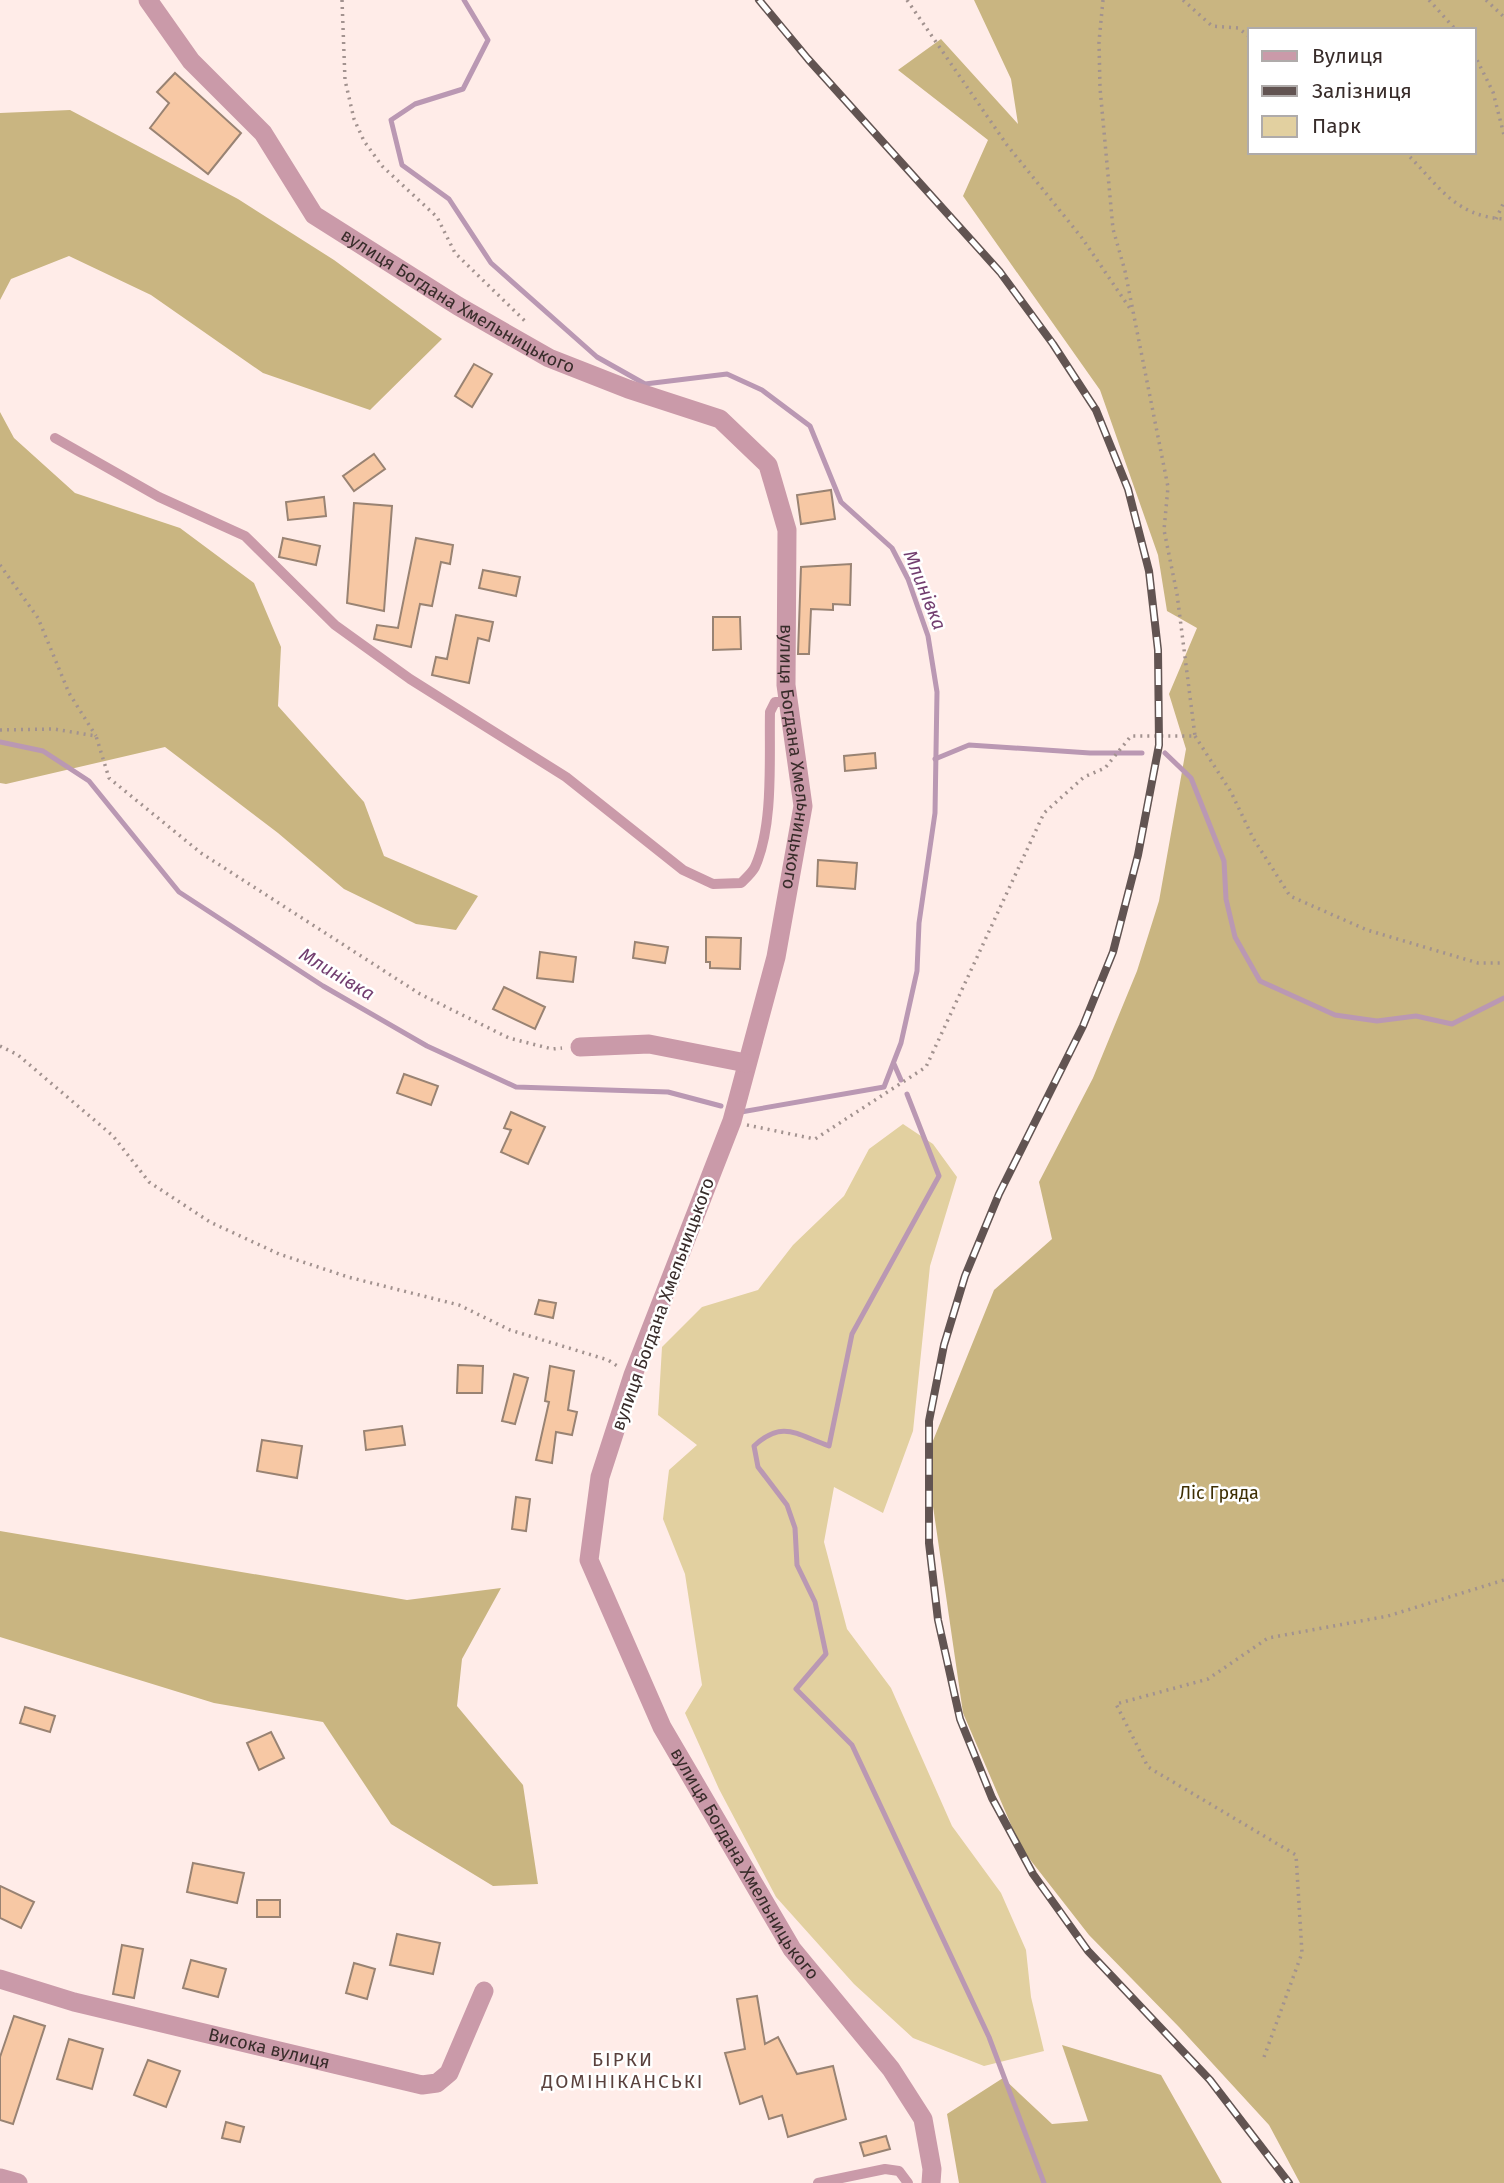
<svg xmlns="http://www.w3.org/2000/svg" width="1504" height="2183" font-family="'Fira Sans',sans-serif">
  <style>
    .green { fill: #e2d0a0 }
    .forest { fill: #c9b581; fill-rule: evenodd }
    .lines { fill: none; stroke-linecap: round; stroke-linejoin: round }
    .stream { stroke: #ba98b3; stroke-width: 5 }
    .building { fill: #f7c8a4; stroke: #998373; stroke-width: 2 }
    .path { stroke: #a2928f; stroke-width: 3.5; stroke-dasharray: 2 5; stroke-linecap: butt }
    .service { stroke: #ca9aa9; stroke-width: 10 }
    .minor { stroke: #ca9aa9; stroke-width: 19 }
    .rail-casing { stroke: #625452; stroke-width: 8 }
    .rail { stroke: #fff; stroke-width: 5; stroke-dasharray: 16; stroke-linecap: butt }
    .labels { text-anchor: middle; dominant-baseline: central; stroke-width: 5; stroke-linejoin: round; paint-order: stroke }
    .street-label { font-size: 18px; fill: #382c2a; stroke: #fff }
    .park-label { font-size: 18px; fill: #3e2f03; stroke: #fff }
    .water-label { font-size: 19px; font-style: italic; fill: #723e70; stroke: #fff }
    .neighbourhood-label { font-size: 19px; letter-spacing: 2px; fill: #5a413d; stroke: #fff }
  </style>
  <rect width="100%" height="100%" fill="#ffece8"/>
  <polygon class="green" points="903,1124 933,1144 957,1177 930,1266 913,1431 883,1513 834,1487 824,1542 847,1629 891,1688 952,1826 1001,1893 1026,1950 1031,1997 1044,2051 984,2066 913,2038 854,1984 776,1897 719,1789 685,1713 702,1685 685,1574 663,1519 669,1470 697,1445 658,1415 662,1347 702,1307 758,1290 793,1245 844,1196 869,1149"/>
  <g class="forest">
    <path d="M974,0H1504V2183H1300L1269,2125L1179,2027L1089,1935L1021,1848L963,1713L926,1458L994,1290L1052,1239L1039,1182L1093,1078L1137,971L1159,901L1186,749L1169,694L1197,628L1167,611L1158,555L1100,390L963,196L988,140L898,70L941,39L1018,124L1011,79ZM1250,30H1474V152H1250Z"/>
    <polygon points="70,110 238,199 334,260 442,339 370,410 263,373 151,295 69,256 11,279 0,300 0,113"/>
    <polygon points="0,412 14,438 75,493 180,528 254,583 281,647 278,706 364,802 384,856 478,896 456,930 416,924 344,889 278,833 165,747 6,784 0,783"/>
    <polygon points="0,1531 407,1600 501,1588 462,1659 457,1706 523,1785 538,1884 493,1886 391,1824 323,1722 214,1703 0,1637"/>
    <polygon points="1062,2045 1161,2075 1222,2183 959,2183 947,2114 1003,2078 1052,2124 1088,2121"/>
  </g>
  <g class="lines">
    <g class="stream">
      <polyline points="464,0 488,40 463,89 415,104 391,120 402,165 449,199 491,263 597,357 645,384 727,374 762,390 810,426 841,502 892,548 908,579 928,636 937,692 935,813 919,923 917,971 901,1043 884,1087 741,1112"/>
      <polyline points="0,742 43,751 89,781 179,892 323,986 427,1046 516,1087 668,1092 721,1106"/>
      <polyline points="1165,753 1191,778 1224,861 1226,899 1235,937 1260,981 1335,1015 1377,1021 1416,1016 1452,1024 1504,998"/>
      <polyline points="935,759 969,745 1090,753 1142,753"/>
      <polyline points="894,1064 901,1080"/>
      <path d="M907,1094L939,1176L852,1334L829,1446C797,1435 783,1419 754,1446L758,1467L787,1505L795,1528L797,1565L815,1602L826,1654L796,1689L852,1745L989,2037L1044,2183"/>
    </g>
  </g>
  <g class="building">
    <polygon points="175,73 241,133 208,174 150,128 169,103 157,92"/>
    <polygon points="474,364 492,374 472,407 455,396"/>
    <polygon points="374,454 385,469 354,491 343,476"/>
    <polygon points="831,490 835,519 801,524 797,495"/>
    <polygon points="324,497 326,516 288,520 286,502"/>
    <polygon points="354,503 392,506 384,611 347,603"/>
    <polygon points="283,538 320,546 316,565 279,557"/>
    <polygon points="416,538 453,545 450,564 441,562 432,606 420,604 411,647 374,639 377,625 398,628"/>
    <polygon points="851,564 850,605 833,604 833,610 811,609 809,654 798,654 801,567"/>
    <polygon points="483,570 520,577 516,596 479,588"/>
    <polygon points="456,615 493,622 489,641 478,638 469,683 432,675 436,657 447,659"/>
    <polygon points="713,617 740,617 741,649 713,650"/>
    <polygon points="875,753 876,768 845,771 844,756"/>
    <polygon points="818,860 857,863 855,889 817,886"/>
    <polygon points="706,937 741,938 740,969 710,968 710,962 706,962"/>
    <polygon points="635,942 668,947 665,963 633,958"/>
    <polygon points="540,952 576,957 573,982 537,978"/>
    <polygon points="504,987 545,1007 535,1029 493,1009"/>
    <polygon points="404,1074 438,1086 431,1105 397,1093"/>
    <polygon points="511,1112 545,1127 528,1164 501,1152 511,1130 504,1128"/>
    <polygon points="539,1300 556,1303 553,1318 535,1314"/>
    <polygon points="458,1365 483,1366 482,1393 457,1393"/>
    <polygon points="550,1366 574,1371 568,1410 577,1412 572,1435 556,1432 552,1463 536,1460 549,1402 545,1401"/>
    <polygon points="514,1374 528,1378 515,1424 502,1421"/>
    <polygon points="402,1426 405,1445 366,1450 364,1431"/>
    <polygon points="262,1440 302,1446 297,1478 257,1471"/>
    <polygon points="516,1497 530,1499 526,1531 512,1529"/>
    <polygon points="25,1707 55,1716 50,1732 20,1723"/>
    <polygon points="271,1732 284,1758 259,1770 247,1743"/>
    <polygon points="193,1863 244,1873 237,1903 187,1892"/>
    <polygon points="0,1886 34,1902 21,1928 0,1918"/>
    <rect x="257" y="1900" width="23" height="17"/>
    <polygon points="397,1934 440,1943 433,1974 390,1965"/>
    <polygon points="122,1945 143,1949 134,1998 113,1994"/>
    <polygon points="191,1960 226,1969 218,1997 183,1988"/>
    <polygon points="354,1963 375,1969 367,1999 346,1993"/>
    <polygon points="757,1996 765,2044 778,2037 797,2074 833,2066 846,2119 788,2137 782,2115 769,2119 762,2096 740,2104 725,2053 745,2049 737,1999"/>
    <polygon points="14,2016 45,2026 13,2124 0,2120 0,2057"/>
    <polygon points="69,2039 103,2049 92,2089 57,2079"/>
    <polygon points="148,2060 180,2071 166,2107 134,2095"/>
    <polygon points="226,2122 244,2127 240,2142 222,2138"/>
    <polygon points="886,2136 890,2149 864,2156 860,2143"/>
  </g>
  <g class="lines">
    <g class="path">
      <polyline points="342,0 345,80 354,119 364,141 382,166 437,217 455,253 527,323"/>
      <polyline points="907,0 1007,145 1082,238 1131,310"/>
      <polyline points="1183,0 1212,26 1238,28 1250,37"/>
      <polyline points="1429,0 1456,30"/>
      <polyline points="1486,0 1504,17"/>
      <polyline points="1474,54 1493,92 1504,135"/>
      <path d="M1405,152C1438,184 1453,216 1504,219"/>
      <polyline points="1496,219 1504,202"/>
      <polyline points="0,565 38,618 69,693 96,736"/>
      <polyline points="0,730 54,729 96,736 109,778 201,853 420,994 509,1038 552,1049 562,1048"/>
      <polyline points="1195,736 1231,792 1253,838 1290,896 1367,930 1478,963 1504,963"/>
      <polyline points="0,1046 18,1055 113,1136 149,1182 210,1222 279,1254 348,1277 459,1305 510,1330 608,1360 619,1367"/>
      <polyline points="747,1125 815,1139 926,1067 1044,813 1084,777 1105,768 1131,736 1195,736 1177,594 1164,530 1168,487 1125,271 1113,229 1100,88 1099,42 1103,0"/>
      <polyline points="1264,2057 1302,1953 1296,1855 1148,1767 1116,1704 1208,1679 1268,1638 1388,1616 1504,1580"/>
    </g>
    <g class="service">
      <path d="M55,438L159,497L245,536L335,625L410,679L566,777L683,870L713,884L741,883C745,879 752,873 755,867C774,825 769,757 770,712L775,702H789"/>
      <polyline points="818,2183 885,2169 899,2171 908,2183"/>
    </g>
    <g class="minor">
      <path id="s1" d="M148,0L191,61L263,133L314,215L458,306L549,358L628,389L720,419L768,465L787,530L786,685L803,806L776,957L732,1121L633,1375L600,1477L589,1560L662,1727L792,1949L891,2069L923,2119L932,2169L931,2183"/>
      <polyline points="580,1047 649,1044 746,1063"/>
      <path id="s2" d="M0,1979L74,2002L422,2085L437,2083L449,2073L484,1991"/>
      <polyline points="0,2178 18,2183"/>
    </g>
    <defs>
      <polyline id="rail" points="759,0 808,59 1000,272 1053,344 1096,410 1128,489 1149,571 1158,650 1159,745 1138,855 1113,952 1083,1026 999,1194 965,1276 944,1345 929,1421 929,1543 938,1620 960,1719 992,1798 1033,1874 1088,1951 1210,2080 1289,2183"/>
    </defs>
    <use href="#rail" class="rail-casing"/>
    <use href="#rail" class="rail"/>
  </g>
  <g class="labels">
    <g class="street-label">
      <text stroke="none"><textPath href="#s1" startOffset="441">вулиця Богдана Хмельницького</textPath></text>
      <text stroke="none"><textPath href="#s1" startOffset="1092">вулиця Богдана Хмельницького</textPath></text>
      <text transform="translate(663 1304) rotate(-70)">вулиця Богдана Хмельницького</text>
      <text stroke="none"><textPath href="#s1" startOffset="2270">вулиця Богдана Хмельницького</textPath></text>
      <text stroke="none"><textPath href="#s2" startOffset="278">Висока вулиця</textPath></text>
    </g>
    <g class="park-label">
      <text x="1219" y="1493">Ліс Гряда</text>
    </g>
    <g class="water-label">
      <text transform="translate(925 590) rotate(68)">Млинівка</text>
      <text transform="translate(337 974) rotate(31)">Млинівка</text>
    </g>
    <g class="neighbourhood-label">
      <text x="623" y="2059">БІРКИ<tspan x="623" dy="22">ДОМІНІКАНСЬКІ</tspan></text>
    </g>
  </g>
  <rect x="1248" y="28" width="228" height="126" fill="#ffffff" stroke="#afabaa" stroke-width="2"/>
  <rect x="1262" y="51" width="35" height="10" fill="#ca9aa9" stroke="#afabaa" stroke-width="2"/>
  <text x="1312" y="63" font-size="21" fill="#382c2a">Вулиця</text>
  <rect x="1262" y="86" width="35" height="10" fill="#625452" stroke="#afabaa" stroke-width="2"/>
  <text x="1312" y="98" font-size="21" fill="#382c2a">Залізниця</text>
  <rect x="1262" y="116" width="35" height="21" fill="#e2d0a0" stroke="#afabaa" stroke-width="2"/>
  <text x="1312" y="133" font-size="21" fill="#382c2a">Парк</text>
</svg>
